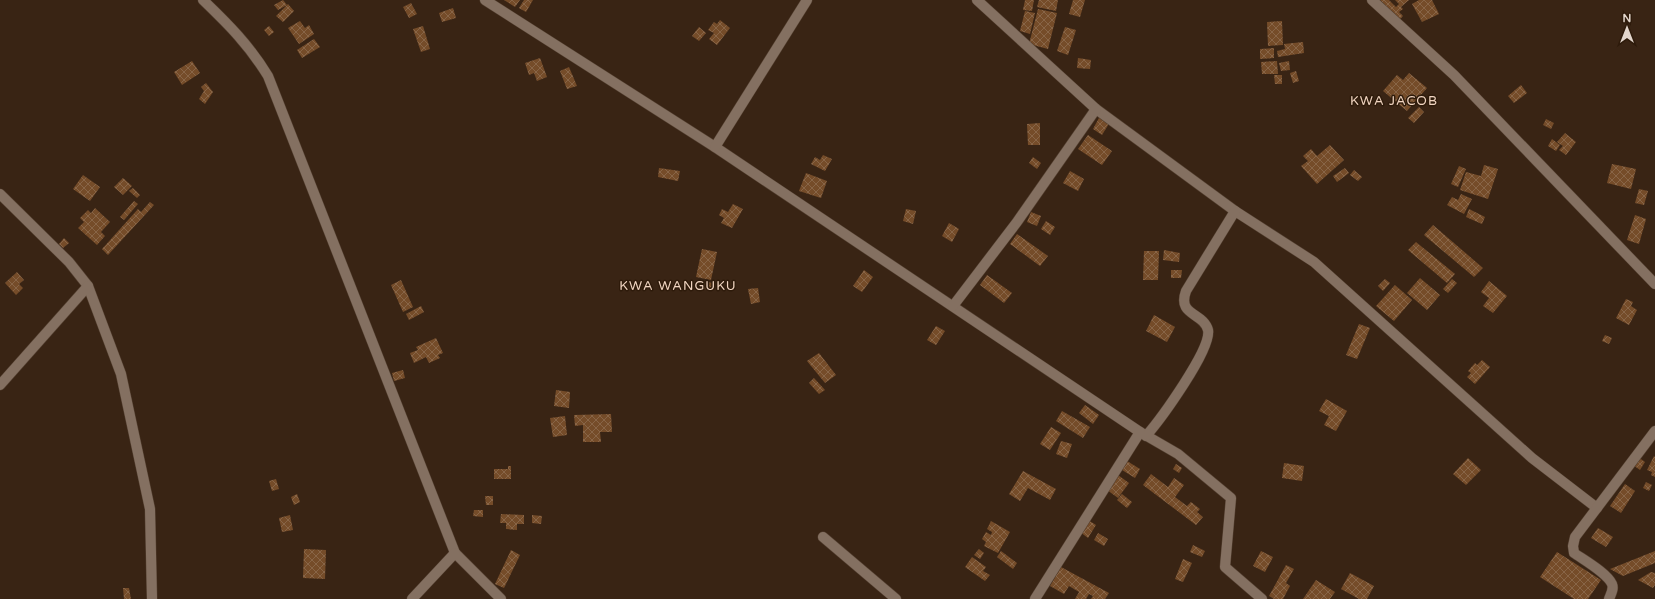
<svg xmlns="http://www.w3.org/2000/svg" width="1655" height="599" font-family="'Varela Round',sans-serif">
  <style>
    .building { fill: url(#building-cross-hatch) }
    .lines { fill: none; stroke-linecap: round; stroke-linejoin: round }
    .minor-casing { stroke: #544031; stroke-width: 11 }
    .minor { stroke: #847061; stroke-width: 10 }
    .labels { text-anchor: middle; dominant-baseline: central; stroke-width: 3; stroke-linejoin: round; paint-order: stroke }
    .quarter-label { font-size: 13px; letter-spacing: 1px; fill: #f1d5c1; stroke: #2e1b0b }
  </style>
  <defs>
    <pattern id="building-cross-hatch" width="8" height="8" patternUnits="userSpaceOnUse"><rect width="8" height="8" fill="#754c29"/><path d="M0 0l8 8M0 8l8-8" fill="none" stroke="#886547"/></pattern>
  </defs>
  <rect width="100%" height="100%" fill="#392414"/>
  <g class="building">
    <polygon points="283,0 287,5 278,10 274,5"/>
    <polygon points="504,0 520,0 515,7"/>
    <polygon points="524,0 533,0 526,12 519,8"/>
    <polygon points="1025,0 1034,0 1032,11 1023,10"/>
    <polygon points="1039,0 1058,0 1056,11 1037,7"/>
    <polygon points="1073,0 1085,0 1080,17 1069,14"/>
    <polygon points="1380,0 1389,0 1396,7 1399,4 1395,0 1409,0 1401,7 1403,9 1399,12 1403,16 1400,19"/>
    <polygon points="1419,0 1432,0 1439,14 1422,22 1412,4"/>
    <polygon points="411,3 417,14 409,18 403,7"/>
    <polygon points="288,4 294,11 283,22 276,16"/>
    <polygon points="453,8 456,18 442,22 439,13"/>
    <polygon points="1038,9 1057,13 1048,49 1029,44"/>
    <polygon points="1025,11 1035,13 1030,34 1020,31"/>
    <polygon points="720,20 730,28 717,45 709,39 714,33 708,30 714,22 717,24"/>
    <polygon points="300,21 305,28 309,25 314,34 299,44 288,28"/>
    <polygon points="1282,21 1283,45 1268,46 1267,22"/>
    <polygon points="269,26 274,32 269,36 264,30"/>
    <polygon points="423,26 430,49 421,52 413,29"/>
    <polygon points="699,27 706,33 699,41 692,36"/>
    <polygon points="1065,27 1076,30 1068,55 1057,51"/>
    <polygon points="314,39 320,47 302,58 297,50"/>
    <polygon points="1303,42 1304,53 1278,57 1277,51 1285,49 1284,44"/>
    <polygon points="1274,48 1274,58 1260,59 1260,49"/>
    <polygon points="540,58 547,77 537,81 534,73 529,75 525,63"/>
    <polygon points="1078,58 1091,60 1090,69 1077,68"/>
    <polygon points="192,61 200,73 182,85 174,72"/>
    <polygon points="1277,61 1278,74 1262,74 1261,62"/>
    <polygon points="1289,61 1290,70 1281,71 1279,63"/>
    <polygon points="569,67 577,86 567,89 560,71"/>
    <polygon points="1296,71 1299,81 1293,83 1290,73"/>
    <polygon points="1409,73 1427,88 1407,111 1383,91 1397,75 1403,80"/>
    <polygon points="1274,75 1282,75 1282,84 1275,84"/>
    <polygon points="206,83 213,92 205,104 199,99 204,91 201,87"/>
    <polygon points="1521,85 1527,93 1514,103 1508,96"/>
    <polygon points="1419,107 1424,112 1414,123 1408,118"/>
    <polygon points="1100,116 1110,122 1102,135 1093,129"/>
    <polygon points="1546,119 1554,123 1551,129 1543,125"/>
    <polygon points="1040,123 1040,145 1028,145 1027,124"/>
    <polygon points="1565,133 1576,142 1566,155 1559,150 1563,146 1557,142"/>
    <polygon points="1088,135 1112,151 1102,165 1078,149"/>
    <polygon points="1552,139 1560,145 1556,151 1548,146"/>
    <polygon points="1330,145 1344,160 1317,184 1301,166 1308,161 1303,156 1311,149 1317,156"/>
    <polygon points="823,155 832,159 825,171 811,164 815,157 820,160"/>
    <polygon points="1033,157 1041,163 1037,169 1029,163"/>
    <polygon points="1612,164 1636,169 1631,189 1607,183"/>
    <polygon points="1484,165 1498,169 1488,199 1460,190 1466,172 1481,176"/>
    <polygon points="1459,166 1466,169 1458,187 1451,184"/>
    <polygon points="659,168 680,171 678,181 658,177"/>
    <polygon points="1345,168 1349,173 1337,182 1333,176"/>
    <polygon points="1354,170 1362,177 1358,181 1350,175"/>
    <polygon points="1070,171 1084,179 1078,191 1063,183"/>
    <polygon points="806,173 827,181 821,198 799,191"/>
    <polygon points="83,175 100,187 90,201 73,189"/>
    <polygon points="123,178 132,186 123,195 114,187"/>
    <polygon points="133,188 140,195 137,198 129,191"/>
    <polygon points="1639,189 1648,191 1644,205 1635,203"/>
    <polygon points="1461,194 1472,199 1464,214 1447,205 1452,197 1458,200"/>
    <polygon points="134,201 138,204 124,220 120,217"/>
    <polygon points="150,202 154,205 108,255 102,249 138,209 141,212"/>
    <polygon points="733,204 743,209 732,228 721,223 724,218 719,215 722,209 728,212"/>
    <polygon points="95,208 110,222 101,232 105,236 97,245 78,228 84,222 80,218 88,210 91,213"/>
    <polygon points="906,209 916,211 913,224 903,221"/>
    <polygon points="1469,209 1485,217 1482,224 1466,217"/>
    <polygon points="1031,212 1041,216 1037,226 1027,222"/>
    <polygon points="1635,215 1646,219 1639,244 1627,240"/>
    <polygon points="1046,221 1055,227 1050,235 1041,229"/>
    <polygon points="949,223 959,229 952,242 942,236"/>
    <polygon points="1433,225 1483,268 1474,277 1424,235"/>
    <polygon points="1017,234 1048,256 1040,266 1010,244"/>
    <polygon points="64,238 69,243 63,248 59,244"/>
    <polygon points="1416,242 1455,274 1447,283 1408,250"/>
    <polygon points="702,249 717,252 711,280 696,277"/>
    <polygon points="1164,250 1180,253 1179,262 1163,260"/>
    <polygon points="1144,251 1159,251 1158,280 1143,280"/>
    <polygon points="864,270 873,277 862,292 853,286"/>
    <polygon points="1171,270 1182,270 1181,278 1171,278"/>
    <polygon points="17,272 24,280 19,284 23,288 16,295 5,283"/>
    <polygon points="987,275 1012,293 1004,303 980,285"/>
    <polygon points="1420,278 1440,295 1427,310 1407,293"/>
    <polygon points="1385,279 1390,283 1383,291 1378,286"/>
    <polygon points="1452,279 1457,283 1448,293 1443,289"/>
    <polygon points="401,280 413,307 403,312 391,285"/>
    <polygon points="1489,281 1507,296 1493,313 1483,306 1489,298 1481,292"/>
    <polygon points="705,282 715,283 714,290 704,289"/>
    <polygon points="1395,285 1412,300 1394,321 1376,306"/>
    <polygon points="758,288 760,302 751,304 748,289"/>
    <polygon points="1626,299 1633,302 1631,306 1637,310 1629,325 1616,318"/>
    <polygon points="421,306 424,312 409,320 406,314"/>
    <polygon points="1154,315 1175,327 1167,342 1146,331"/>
    <polygon points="1359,324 1370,328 1357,359 1346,355"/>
    <polygon points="936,326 945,331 936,345 927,340"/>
    <polygon points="1605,335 1612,338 1609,344 1602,341"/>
    <polygon points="436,338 443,353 438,355 440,358 429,363 426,357 414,363 410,353 418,350 416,347"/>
    <polygon points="819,353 836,375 825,383 807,361"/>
    <polygon points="1482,360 1490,367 1475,384 1467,377 1471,373 1468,371 1475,363 1477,365"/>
    <polygon points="403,370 405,378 394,381 392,373"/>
    <polygon points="814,378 825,390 819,394 809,383"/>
    <polygon points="556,390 570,392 569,408 554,406"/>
    <polygon points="1326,399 1347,411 1336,431 1324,425 1329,416 1319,411"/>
    <polygon points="1085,405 1099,415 1093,424 1079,413"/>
    <polygon points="1062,411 1090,427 1083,438 1056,421"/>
    <polygon points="611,414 612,432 600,432 601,442 583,442 583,425 575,426 574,415"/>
    <polygon points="565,416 567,435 553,437 550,418"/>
    <polygon points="1051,427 1061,433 1050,450 1040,444"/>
    <polygon points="1061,441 1072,444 1067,458 1056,454"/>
    <polygon points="1654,456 1655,457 1655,477 1651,475 1652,472 1647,470"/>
    <polygon points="1638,457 1645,462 1640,470 1633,465"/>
    <polygon points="1468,458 1481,470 1466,485 1453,474"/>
    <polygon points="1127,461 1140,469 1135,478 1122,470"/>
    <polygon points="1284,463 1304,466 1302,481 1282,478"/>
    <polygon points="1176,464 1182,468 1179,473 1173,469"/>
    <polygon points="508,466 511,466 511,479 494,479 494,469 508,469"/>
    <polygon points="1023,471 1056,489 1050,500 1028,488 1020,501 1009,494"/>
    <polygon points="1151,474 1168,487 1174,478 1184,485 1175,497 1187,506 1191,502 1200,509 1197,512 1203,517 1196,525 1143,485"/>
    <polygon points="1118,475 1129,483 1118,498 1107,490"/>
    <polygon points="276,479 279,489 272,491 269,481"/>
    <polygon points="1646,482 1652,485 1649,491 1643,488"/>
    <polygon points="1625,484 1635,491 1621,513 1610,506"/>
    <polygon points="297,494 300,502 294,505 291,497"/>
    <polygon points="1122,494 1132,502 1127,508 1117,500"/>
    <polygon points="485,496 493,496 493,505 486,505"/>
    <polygon points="474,510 483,510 483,517 473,516"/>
    <polygon points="501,514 524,515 524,524 517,524 517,530 506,529 506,523 500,523"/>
    <polygon points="290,515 293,530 282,532 279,518"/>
    <polygon points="532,515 542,516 541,524 532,523"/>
    <polygon points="1088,520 1096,525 1088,538 1080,532"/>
    <polygon points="991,521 1010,532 998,553 984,546 986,542 982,539 986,532 991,535 992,532 987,529"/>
    <polygon points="1598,528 1613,537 1606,547 1591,538"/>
    <polygon points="1098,533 1108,539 1104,546 1094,540"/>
    <polygon points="1193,545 1205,551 1202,557 1190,552"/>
    <polygon points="304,549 326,550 325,579 303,578"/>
    <polygon points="979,549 984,553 980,559 974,555"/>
    <polygon points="511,550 520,555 504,588 495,584"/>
    <polygon points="1001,551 1017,563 1013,569 997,557"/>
    <polygon points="1261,551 1273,557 1265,572 1253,566"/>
    <polygon points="1655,551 1655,563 1623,576 1610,569"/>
    <polygon points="1557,552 1601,580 1588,599 1574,599 1540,577"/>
    <polygon points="972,557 986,567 983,571 990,575 985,581 965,567"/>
    <polygon points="1183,559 1192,563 1183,582 1175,579"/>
    <polygon points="1286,565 1294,569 1286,583 1290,586 1283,599 1274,599 1269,596"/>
    <polygon points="1061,567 1109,593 1105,599 1091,599 1093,596 1089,594 1086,599 1075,599 1079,592 1069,586 1064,594 1050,586"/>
    <polygon points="1651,572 1655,573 1655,585 1653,588 1638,580"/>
    <polygon points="1350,573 1374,586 1367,599 1359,599 1341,589"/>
    <polygon points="1316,580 1335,592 1330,599 1303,599"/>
    <polygon points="123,588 129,588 131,599 124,599"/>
  </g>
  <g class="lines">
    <defs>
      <g id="minor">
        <path d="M203,0C229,25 249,45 268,76L455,553L501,599"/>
        <polyline points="485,0 715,147 1140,432 1178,454 1231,498 1225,567 1262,599"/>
        <polyline points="977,0 1096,109 1235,211 1314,262 1532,458 1597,508"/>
        <polyline points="1372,0 1454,75 1655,284"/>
        <polyline points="715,147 807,0"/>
        <polyline points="0,194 69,262 88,286 121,374 150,509 152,599"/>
        <polyline points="953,306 1017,222 1096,109"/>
        <polyline points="0,385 88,286"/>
        <path d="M1146,436C1160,420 1212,349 1208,330C1203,312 1177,316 1186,291L1235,211"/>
        <polyline points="823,537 896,599"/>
        <polyline points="412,599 455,553"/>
        <polyline points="1035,599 1140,432"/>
        <path d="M1609,599C1611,594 1614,589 1612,584C1607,573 1584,560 1574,553L1573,546L1575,537L1655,431"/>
      </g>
    </defs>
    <use href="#minor" class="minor-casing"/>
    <use href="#minor" class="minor"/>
  </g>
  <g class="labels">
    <g class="quarter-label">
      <text x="1394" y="101">KWA JACOB</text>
      <text x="678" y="286">KWA WANGUKU</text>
    </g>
  </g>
  <g transform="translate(1627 28)" stroke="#2e1b0b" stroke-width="3" paint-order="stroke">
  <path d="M0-3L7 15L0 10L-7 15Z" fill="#e3d6cc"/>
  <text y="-6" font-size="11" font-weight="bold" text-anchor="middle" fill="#e3d6cc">N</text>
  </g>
</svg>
